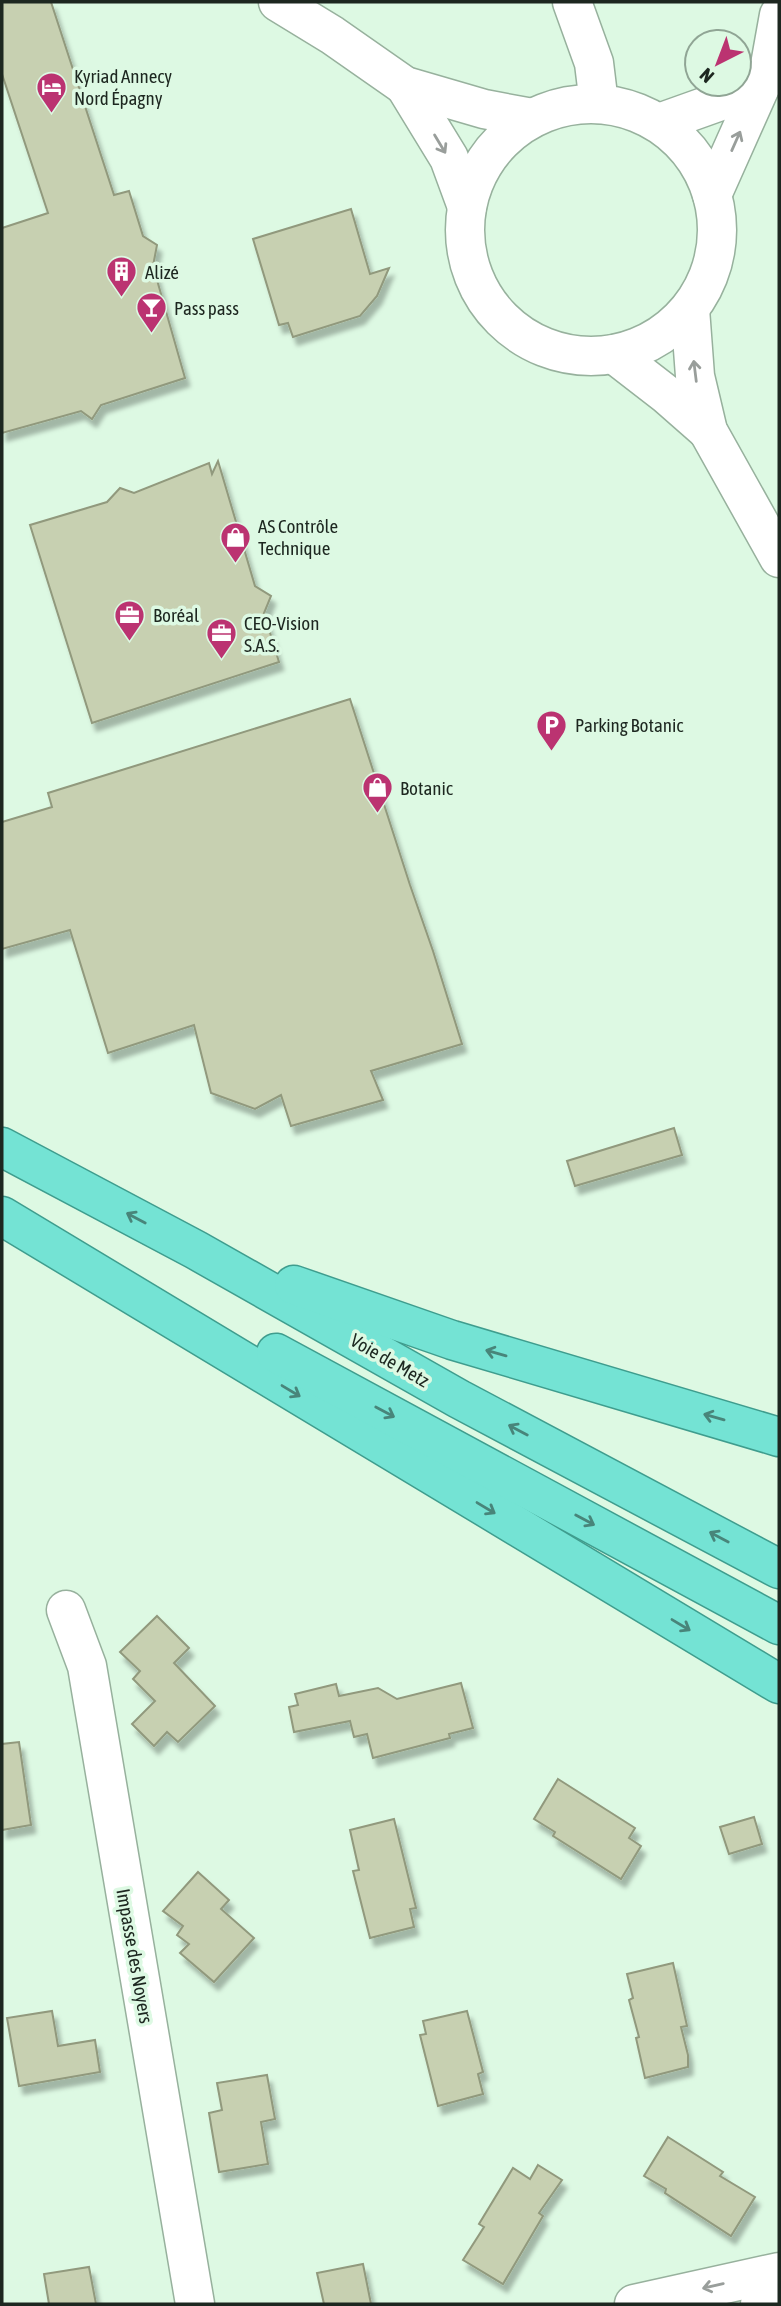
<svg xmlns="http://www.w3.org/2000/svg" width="781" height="2306" font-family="'Asap Condensed',sans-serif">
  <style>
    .building { fill: #c7d0b1; stroke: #91997d; stroke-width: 2; filter: url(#shadow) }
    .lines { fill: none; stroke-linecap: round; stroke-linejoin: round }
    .minor-casing { stroke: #97b19d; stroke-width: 41 }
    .tertiary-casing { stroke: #97b19d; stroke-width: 41 }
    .secondary-casing { stroke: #97b19d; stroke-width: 41 }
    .trunk-casing { stroke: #3f9d8e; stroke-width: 41 }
    .minor { stroke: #fff; stroke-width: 38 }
    .tertiary { stroke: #fff; stroke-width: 38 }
    .secondary { stroke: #fff; stroke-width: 38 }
    .trunk { stroke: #74e3d4; stroke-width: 38 }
    .oneway { stroke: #999e9b }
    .oneway2 { stroke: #48857a }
    .labels { text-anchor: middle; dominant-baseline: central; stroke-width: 7; stroke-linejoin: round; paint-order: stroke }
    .poi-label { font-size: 19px; fill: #1d2720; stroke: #ddf9e3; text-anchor: start }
    .street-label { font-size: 19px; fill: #1d2720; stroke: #ddf9e3 }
  </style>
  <defs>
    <filter id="shadow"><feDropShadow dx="4.5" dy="8" stdDeviation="2" flood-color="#0004"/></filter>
  </defs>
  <rect width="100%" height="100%" fill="#ddf9e3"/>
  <g class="building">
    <polygon points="2,2 51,2 114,195 129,191 143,236 157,245 153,266 185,378 101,405 92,419 81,411 2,433 2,228 48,213 2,74"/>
    <polygon points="351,209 370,274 389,268 377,296 360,316 293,337 288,323 279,325 253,239"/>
    <polygon points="218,461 255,586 271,596 264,613 279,662 92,723 30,525 107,502 120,488 134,493 209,463 212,474"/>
    <polygon points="350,699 410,885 433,951 462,1044 371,1071 383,1100 291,1126 281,1095 255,1109 211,1093 194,1025 108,1053 70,930 2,949 2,822 52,807 48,793"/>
    <polygon points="674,1128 682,1155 575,1186 567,1161"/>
    <polygon points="157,1616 189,1648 174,1663 215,1706 178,1742 167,1732 154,1746 132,1724 155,1701 133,1679 140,1671 120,1652"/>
    <polygon points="461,1683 473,1728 449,1734 450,1738 373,1758 367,1734 354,1737 350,1721 294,1732 289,1707 298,1705 295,1694 336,1684 339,1696 378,1688 397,1699"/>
    <polygon points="19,1742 31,1825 2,1830 2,1744"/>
    <polygon points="558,1779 635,1828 629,1838 641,1846 621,1879 553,1836 555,1832 534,1819"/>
    <polygon points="754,1817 762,1844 729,1854 720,1827"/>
    <polygon points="394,1819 416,1908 410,1909 414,1927 370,1938 353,1871 359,1870 350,1830"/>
    <polygon points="198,1872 229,1900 221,1909 254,1938 214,1982 180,1953 189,1944 177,1935 183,1926 163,1911"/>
    <polygon points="673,1963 687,2026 681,2027 688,2055 688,2067 645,2078 636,2038 639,2037 629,2000 633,1998 627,1974"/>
    <polygon points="52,2011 58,2046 95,2040 100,2072 19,2086 7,2018"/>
    <polygon points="467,2011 483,2072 478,2074 483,2094 438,2106 420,2035 426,2034 423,2021"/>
    <polygon points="267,2075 275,2119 261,2122 268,2164 219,2172 209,2113 222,2110 217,2083"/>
    <polygon points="668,2137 723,2172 720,2176 755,2197 731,2236 665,2193 666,2189 644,2176"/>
    <polygon points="538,2165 562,2180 539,2213 543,2216 503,2284 463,2260 484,2227 479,2224 513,2168 530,2179"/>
    <polygon points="363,2264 371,2304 324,2304 317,2273"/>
    <polygon points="89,2267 96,2304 49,2304 44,2274"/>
  </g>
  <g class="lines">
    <defs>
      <polyline id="minor" points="66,1610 87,1666 195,2304"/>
      <g id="tertiary">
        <polyline points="572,2 594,63 599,104"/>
        <polyline points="634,2304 779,2272"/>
        <polyline points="760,2304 779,2302"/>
      </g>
      <g id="secondary">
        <polyline points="278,2 332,35 405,86 484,109 532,118"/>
        <polyline points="405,86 449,158 467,207"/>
        <circle cx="591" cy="230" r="126"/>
        <polyline points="659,123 760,87"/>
        <polyline points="712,195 770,65 779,15"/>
        <polyline points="690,309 695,376 708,431 779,558"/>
        <polyline points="614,354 667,395 708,431"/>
      </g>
      <g id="trunk">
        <polyline points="2,1147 196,1250 459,1399 779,1569"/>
        <polyline points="2,1216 779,1684"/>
        <polyline points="294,1285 452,1340 779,1437"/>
        <polyline points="276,1353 779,1625"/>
      </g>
    </defs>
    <use href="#minor" class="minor-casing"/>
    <use href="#tertiary" class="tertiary-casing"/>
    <use href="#secondary" class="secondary-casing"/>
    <use href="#trunk" class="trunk-casing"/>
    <use href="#minor" class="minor"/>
    <use href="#tertiary" class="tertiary"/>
    <use href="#secondary" class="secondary"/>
    <use href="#trunk" class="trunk"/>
  </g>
  <defs><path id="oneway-shaft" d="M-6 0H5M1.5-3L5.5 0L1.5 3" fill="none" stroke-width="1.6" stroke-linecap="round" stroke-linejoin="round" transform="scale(1.75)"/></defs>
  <g class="oneway">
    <use href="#oneway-shaft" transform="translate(736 141) rotate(-66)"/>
    <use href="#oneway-shaft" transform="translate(440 144) rotate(59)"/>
    <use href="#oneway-shaft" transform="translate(695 371) rotate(-97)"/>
    <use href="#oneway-shaft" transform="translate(713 2286) rotate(167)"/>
  </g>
  <g class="oneway2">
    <use href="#oneway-shaft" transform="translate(136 1218) rotate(-152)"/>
    <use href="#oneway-shaft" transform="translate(496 1353) rotate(-164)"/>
    <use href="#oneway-shaft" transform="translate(291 1391) rotate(31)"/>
    <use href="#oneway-shaft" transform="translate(385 1412) rotate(28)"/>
    <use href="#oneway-shaft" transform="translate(714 1417) rotate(-164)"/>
    <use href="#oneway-shaft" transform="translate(518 1430) rotate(-152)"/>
    <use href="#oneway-shaft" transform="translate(486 1508) rotate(31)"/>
    <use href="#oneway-shaft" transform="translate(585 1520) rotate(28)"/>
    <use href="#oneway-shaft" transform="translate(719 1537) rotate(-152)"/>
    <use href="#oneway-shaft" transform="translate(681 1625) rotate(31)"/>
  </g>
  <defs>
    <symbol id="hotel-pin" viewBox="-11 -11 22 30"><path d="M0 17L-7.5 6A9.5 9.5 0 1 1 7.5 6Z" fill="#bb3371" stroke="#ddf9e3"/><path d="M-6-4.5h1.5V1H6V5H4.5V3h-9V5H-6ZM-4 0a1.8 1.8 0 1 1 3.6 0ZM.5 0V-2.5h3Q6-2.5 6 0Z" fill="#fff"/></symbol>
    <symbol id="building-pin" viewBox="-11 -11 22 30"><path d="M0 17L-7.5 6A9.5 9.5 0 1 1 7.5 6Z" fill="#bb3371" stroke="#ddf9e3"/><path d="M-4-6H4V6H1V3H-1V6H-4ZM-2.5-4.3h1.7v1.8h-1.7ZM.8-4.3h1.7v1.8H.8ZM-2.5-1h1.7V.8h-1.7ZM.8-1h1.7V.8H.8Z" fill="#fff"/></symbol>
    <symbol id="bar-pin" viewBox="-11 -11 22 30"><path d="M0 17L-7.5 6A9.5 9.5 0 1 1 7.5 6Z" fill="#bb3371" stroke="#ddf9e3"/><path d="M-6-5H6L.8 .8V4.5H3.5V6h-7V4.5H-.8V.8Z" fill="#fff"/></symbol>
    <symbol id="shop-pin" viewBox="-11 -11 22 30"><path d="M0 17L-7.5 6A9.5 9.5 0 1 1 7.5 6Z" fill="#bb3371" stroke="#ddf9e3"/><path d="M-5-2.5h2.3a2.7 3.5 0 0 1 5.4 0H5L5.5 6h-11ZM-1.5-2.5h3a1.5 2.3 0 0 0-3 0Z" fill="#fff"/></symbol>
    <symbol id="office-pin" viewBox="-11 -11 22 30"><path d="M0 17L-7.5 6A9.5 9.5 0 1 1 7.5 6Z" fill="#bb3371" stroke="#ddf9e3"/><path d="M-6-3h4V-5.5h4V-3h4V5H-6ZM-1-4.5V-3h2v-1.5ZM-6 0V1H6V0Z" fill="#fff"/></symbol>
    <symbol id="parking-pin" viewBox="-11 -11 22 30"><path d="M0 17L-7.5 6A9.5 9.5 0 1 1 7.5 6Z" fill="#bb3371" stroke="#ddf9e3"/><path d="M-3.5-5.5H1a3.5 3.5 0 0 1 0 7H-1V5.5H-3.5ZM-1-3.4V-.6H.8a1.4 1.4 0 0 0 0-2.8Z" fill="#fff"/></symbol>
  </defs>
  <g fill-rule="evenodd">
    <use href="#hotel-pin" x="34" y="70" width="35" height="47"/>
    <use href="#building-pin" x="104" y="254" width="35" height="47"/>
    <use href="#bar-pin" x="134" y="290" width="35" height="47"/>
    <use href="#shop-pin" x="218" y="520" width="35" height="47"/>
    <use href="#office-pin" x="112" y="598" width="35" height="47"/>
    <use href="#office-pin" x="204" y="616" width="35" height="47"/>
    <use href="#parking-pin" x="534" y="708" width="35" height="47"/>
    <use href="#shop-pin" x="360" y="770" width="35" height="47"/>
  </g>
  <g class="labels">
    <g class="poi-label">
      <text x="74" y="76">Kyriad Annecy<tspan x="74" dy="22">Nord Épagny</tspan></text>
      <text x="145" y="272">Alizé</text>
      <text x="174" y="308">Pass pass</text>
      <text x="258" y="526">AS Contrôle<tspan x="258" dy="22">Technique</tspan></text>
      <text x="153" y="615">Boréal</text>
      <text x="244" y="623">CEO-Vision<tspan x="244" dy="22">S.A.S.</tspan></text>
      <text x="575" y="725">Parking Botanic</text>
      <text x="400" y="788">Botanic</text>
    </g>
    <g class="street-label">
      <text transform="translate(390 1360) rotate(30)">Voie de Metz</text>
      <text transform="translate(135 1956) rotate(80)">Impasse des Noyers</text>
    </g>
  </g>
  <rect width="781" height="2306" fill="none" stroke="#1d2720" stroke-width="7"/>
  <g transform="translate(718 63) rotate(222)"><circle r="33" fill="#ddf9e3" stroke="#90a595" stroke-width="2"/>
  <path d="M0-5L12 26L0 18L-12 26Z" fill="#bb3371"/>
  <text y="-10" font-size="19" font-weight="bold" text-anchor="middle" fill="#1d2720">N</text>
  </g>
</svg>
